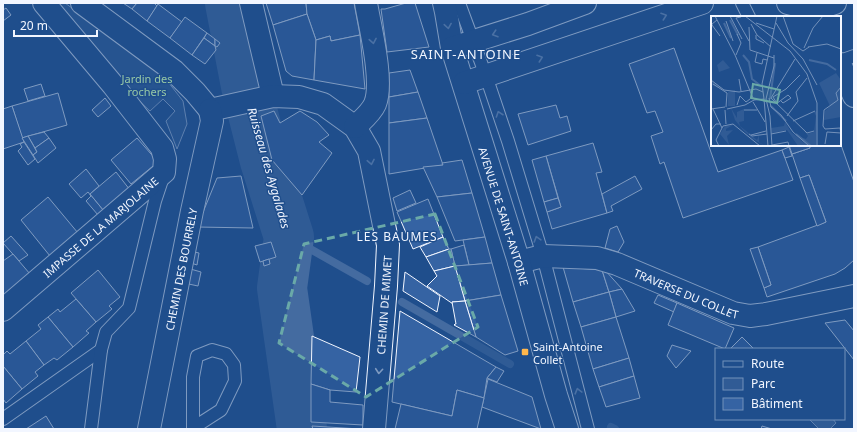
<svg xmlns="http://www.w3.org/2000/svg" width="857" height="432" font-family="'Noto Sans',sans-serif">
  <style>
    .green { fill: #305b95; stroke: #a8bbd7 }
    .water { fill: #446ba0; stroke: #a8bbd7 }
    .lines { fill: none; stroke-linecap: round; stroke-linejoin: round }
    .stream { stroke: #446ba0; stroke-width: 8 }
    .river { stroke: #446ba0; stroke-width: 50 }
    .building { fill: #3563a3; stroke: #f2f6ff }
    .lane-casing { stroke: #f2f6ff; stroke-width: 14 }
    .street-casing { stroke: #f2f6ff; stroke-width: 24 }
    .secondary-casing { stroke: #f2f6ff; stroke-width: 24 }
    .lane { stroke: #1f4e8c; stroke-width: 12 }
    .street { stroke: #1f4e8c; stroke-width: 22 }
    .secondary { stroke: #1f4e8c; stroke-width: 22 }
    .oneway { stroke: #7e9ac0 }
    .marked { fill: none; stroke: #6aa9a8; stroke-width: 3; stroke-dasharray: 8 5; stroke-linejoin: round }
    .poi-dot { fill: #ffb74d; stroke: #1f4e8c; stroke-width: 1.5 }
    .labels { text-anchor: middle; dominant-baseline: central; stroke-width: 3; stroke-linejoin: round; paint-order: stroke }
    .park-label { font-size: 11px; fill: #97c8a6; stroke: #1f4e8c }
    .street-label { font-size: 11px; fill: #f2f6ff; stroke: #1f4e8c }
    .poi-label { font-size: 11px; fill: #f2f6ff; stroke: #1f4e8c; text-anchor: start }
    .water-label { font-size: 12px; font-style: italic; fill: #f2f6ff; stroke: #1f4e8c }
    .neighbourhood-label { font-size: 12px; letter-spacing: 1px; fill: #f2f6ff; stroke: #1f4e8c }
    .quarter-label { font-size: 13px; letter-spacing: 1px; fill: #f2f6ff; stroke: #1f4e8c }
    .inset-river { fill: none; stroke: #446ba0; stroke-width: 2 }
    .inset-road { fill: none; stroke: #7391ba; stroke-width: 1 }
    .view { fill: #6aa9a8; fill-opacity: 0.15; stroke: #6aa9a8; stroke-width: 2 }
    .inset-edge { fill: none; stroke: #f2f6ff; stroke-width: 2 }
  </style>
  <rect width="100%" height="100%" fill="#1f4e8c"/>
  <polygon class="green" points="51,3 65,3 161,73 183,101 187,124 177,149 166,121 175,111 163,99 150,111 119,82"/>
  <polygon class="water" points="809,419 833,419 836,423 830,429 819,429"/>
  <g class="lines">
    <g class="stream">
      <polyline points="289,237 367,281"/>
      <polyline points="402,302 510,364"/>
      <polyline points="611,427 615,429"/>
    </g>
    <polyline class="river" points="230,3 246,86 265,161 289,237 282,288 302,429"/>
  </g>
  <g class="building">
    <polygon points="123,3 137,3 132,9"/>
    <polygon points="137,3 154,3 157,6 147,21 132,9"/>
    <polygon points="266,3 306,3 307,14 273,25"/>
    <polygon points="306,3 354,3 360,35 331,41 330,36 316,40 307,14"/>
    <polygon points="406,3 415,3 429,47 387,52 381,9 385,9"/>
    <polygon points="158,4 182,22 170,38 147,21"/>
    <polygon points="6,8 11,15 3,21 3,10"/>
    <polygon points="307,14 316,40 314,80 292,76 286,71 273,25"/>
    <polygon points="185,17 207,33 192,55 170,38"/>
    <polygon points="207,33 215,39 215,46 204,38"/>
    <polygon points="360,35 365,89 314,80 316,40 330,36 331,41"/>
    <polygon points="204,38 215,46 216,50 205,64 192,55"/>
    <polygon points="215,39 220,43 217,47 215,46"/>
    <polygon points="674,48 718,172 782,150 793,180 683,218 664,162 660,164 651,136 663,132 655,111 647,113 629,64"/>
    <polygon points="410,70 418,92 389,97 389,73"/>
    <polygon points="41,84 45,96 28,101 24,89"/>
    <polygon points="418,92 427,118 389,123 389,97"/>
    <polygon points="58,93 67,125 22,138 12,106"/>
    <polygon points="105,98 111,106 98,117 92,110"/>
    <polygon points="556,105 560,118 567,116 571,131 528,145 518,114"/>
    <polygon points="12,106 24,142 3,149 3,109"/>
    <polygon points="274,111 280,123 300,111 317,122 329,135 319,142 332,153 302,195 272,160 261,116"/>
    <polygon points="427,118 443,165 389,174 389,123"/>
    <polygon points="44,132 49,138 35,148 28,136"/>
    <polygon points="28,136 37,152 33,155 22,138"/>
    <polygon points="49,138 56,148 38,163 33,155 37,152 35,148"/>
    <polygon points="137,138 158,162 131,184 111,160"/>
    <polygon points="24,142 35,159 28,165 18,151 22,147 20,144"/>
    <polygon points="840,142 854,182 854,260 845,268 835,274 767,297 764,288 771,285 758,247 826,222 809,175 800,178 792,154 810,148 809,145 840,145"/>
    <polygon points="593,143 602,172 596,173 607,213 552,229 547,212 561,207 546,156"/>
    <polygon points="789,145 809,145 810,148 792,154"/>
    <polygon points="789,147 792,156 785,158 782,150"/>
    <polygon points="546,156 558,198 544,202 532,160"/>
    <polygon points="462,160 472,193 437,197 423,167 443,165 442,163"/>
    <polygon points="86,169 99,186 90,194 104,211 98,215 86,201 91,196 88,192 81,198 69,184"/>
    <polygon points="116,172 130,190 104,211 90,194"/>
    <polygon points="809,175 826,222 817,226 800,178"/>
    <polygon points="241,176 253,228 197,227 217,178"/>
    <polygon points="635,176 642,189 611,206 613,211 607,213 602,194"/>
    <polygon points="410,190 416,203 397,211 393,198"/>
    <polygon points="472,193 485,237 455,241 437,197"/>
    <polygon points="48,197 78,233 50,256 21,220"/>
    <polygon points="558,198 561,207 547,212 544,202"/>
    <polygon points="428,199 443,237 413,249 397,212"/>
    <polygon points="617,226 624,242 618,252 605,248 610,229"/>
    <polygon points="11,236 28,255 19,261 3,243"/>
    <polygon points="443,237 449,249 426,257 420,247"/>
    <polygon points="485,237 492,263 469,265 463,240"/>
    <polygon points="271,242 276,257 260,262 255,246"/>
    <polygon points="464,245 469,265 455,266 451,249"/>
    <polygon points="758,247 771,285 764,288 750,249"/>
    <polygon points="449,249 451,249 455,266 434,271 426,257"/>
    <polygon points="190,251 199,253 197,265 188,262"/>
    <polygon points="13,254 30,274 3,297 3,261"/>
    <polygon points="269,259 270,264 264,266 263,261"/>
    <polygon points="492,263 501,295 465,301 455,266"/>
    <polygon points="455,266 465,301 452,302 453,304 427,286 437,276 434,271"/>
    <polygon points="563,267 602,270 609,292 573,302"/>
    <polygon points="187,268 201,272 198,286 184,283"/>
    <polygon points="604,269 622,289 609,292 602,270"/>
    <polygon points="98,270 120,297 109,306 112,309 96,322 71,293"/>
    <polygon points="405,272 440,296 437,312 403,291"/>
    <polygon points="622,289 635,311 616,317 609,292"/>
    <polygon points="609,292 616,317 581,327 573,302"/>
    <polygon points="501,295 518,351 505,355 476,337 465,301"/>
    <polygon points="658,295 677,303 674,312 654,303"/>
    <polygon points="76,299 96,322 86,331 89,333 73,347 48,317 58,309 60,312"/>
    <polygon points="465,301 476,337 454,325 455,324 456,324 452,302"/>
    <polygon points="677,303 734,328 725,349 668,325"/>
    <polygon points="400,311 496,367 487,378 484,398 457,390 452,416 392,402"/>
    <polygon points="48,317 73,347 57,360 54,358 44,365 26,341 41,329 38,325"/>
    <polygon points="616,317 629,358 593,369 581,327"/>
    <polygon points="845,320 854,331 854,360 825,323"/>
    <polygon points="312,336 360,357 356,392 330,390 311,384"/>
    <polygon points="742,337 754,349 730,349"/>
    <polygon points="26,341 44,365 35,372 38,376 22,389 3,366 3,355 7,351 10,354"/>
    <polygon points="672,345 691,351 676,368 667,356"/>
    <polygon points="629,358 634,376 599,387 593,369"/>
    <polygon points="3,366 22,389 6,403 3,399"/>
    <polygon points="496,367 504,371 497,382 487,378"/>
    <polygon points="634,376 640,398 606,407 599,387"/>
    <polygon points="488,379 532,397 541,429 482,407"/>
    <polygon points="311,384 330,390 330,402 363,405 363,425 311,422"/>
    <polygon points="457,390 484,398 477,429 395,429 401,404 452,416"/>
    <polygon points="46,416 54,429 26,429"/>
    <polygon points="312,426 360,429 313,429"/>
    <polygon points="762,426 772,429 761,429"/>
  </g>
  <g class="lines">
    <defs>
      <g id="lane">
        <polyline points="459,3 486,76 508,141 543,256 588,429"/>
        <polyline points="742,3 749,17"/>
        <polyline points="840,61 854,56"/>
        <polyline points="3,419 101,350"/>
        <polyline points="91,429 101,350 106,332 129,308 155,201 163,177"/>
        <polyline points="193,429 193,377 197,356 212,350 226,354 234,365 235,381 221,410 193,428"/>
      </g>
      <g id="street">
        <polyline points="82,3 174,71 195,92 210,110"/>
        <polyline points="251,3 273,96"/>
        <polyline points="210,110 273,96 299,97 323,104 355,127 369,151 388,245 386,286 374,429"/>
        <path d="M355,127C362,120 371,113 375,104C384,82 370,27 366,3"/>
        <path id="s1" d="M519,262L543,256L597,258L617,264L733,313L750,316L766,314L854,296"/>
        <path id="s2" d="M3,310L164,172L165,159L162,148L113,85L44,3"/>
        <path id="s3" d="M149,429L192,211L212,121L210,110"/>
      </g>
      <g id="secondary">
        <path id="s4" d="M444,3L446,12L452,48L519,262L556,395L567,429"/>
        <path d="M788,3C804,7 819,9 835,3"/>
        <polyline points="452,48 528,24 585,3"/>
        <polyline points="840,64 854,96"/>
        <polyline points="464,83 702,3"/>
      </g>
    </defs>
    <use href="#lane" class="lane-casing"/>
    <use href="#street" class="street-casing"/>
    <use href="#secondary" class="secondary-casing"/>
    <use href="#lane" class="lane"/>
    <use href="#street" class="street"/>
    <use href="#secondary" class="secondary"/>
  </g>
  <defs><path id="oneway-chevron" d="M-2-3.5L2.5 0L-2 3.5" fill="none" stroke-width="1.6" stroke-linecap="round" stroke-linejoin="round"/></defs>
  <g class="oneway">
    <use href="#oneway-chevron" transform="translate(664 16) rotate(-19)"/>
    <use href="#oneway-chevron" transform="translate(448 26) rotate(81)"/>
    <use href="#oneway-chevron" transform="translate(495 34) rotate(162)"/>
    <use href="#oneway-chevron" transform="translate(373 41) rotate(80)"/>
    <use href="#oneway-chevron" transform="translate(540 58) rotate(-19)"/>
    <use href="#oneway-chevron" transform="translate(499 114) rotate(-109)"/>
    <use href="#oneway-chevron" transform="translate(371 162) rotate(79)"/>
    <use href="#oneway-chevron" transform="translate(537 239) rotate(-107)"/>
    <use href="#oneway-chevron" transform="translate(379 371) rotate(95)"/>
    <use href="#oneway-chevron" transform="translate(578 391) rotate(-105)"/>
  </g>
  <path d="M0 0H857V432H0ZM435,214L478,327L366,397L279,343L304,244Z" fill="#1f4e8c" fill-opacity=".55" fill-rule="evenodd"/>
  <path class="marked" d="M435,214L478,327L366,397L279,343L304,244Z"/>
  <rect class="poi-dot" x="521" y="348" width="8" height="8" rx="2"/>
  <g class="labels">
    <g class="park-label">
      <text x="147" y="78">Jardin des<tspan x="147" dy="13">rochers</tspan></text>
    </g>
    <g class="street-label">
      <text stroke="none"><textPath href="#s4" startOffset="222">AVENUE DE SAINT-ANTOINE</textPath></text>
      <text stroke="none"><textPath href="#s2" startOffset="128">IMPASSE DE LA MARJOLAINE</textPath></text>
      <text stroke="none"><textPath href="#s3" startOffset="163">CHEMIN DES BOURRELY</textPath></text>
      <text stroke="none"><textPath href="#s1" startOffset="175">TRAVERSE DU COLLET</textPath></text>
      <text transform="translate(384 305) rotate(-86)">CHEMIN DE MIMET</text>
    </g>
    <g class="poi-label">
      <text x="533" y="346">Saint-Antoine<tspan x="533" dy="13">Collet</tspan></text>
    </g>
    <g class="water-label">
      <text transform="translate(269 168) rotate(74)">Ruisseau des Aygalades</text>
    </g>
    <g class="neighbourhood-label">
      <text x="397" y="236">LES BAUMES</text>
    </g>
    <g class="quarter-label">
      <text x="466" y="54">SAINT-ANTOINE</text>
    </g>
  </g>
  <g transform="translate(711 16)">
    <rect width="130" height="130" fill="#1f4e8c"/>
    <path d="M12,44L19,52L8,56L6,49ZM125,57L130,64V101L113,104L114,95L119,90L108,67ZM1,65L17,76L24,74V90H17V76L1,69ZM20,92L26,102V96L33,93V105L28,106L29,110L46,124L48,119V126L54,130L42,123L32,114L24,104ZM106,95L105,130H100L89,121L95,123L97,120L94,116L93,112L91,111L93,112L96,118L103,116L105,100L103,96ZM74,106L80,116L97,130H87L76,114L61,117L60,112L73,110ZM22,109L15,113V115L22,114L16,120L18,129L9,118L14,110Z" fill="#305b95"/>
    <path class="inset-river" d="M19,4L27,19M13,7L20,22M32,39L38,46L41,63L50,70M98,44L116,48L125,54M59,83L64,47M60,90L75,105M85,118L100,130"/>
    <path class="inset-road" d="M4,0L24,39L42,82M19,0L31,23M34,0L79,35L96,58L106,87V130M72,0L82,28L92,35L98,31M30,1L25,2L38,25M15,5L22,25M45,7L63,13M65,7L77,27L92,43L106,69M40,8L46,19L60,31M1,9L9,20M38,11L39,34L63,42M0,16L1,8L6,4M45,19V23L53,27M0,26V39M97,31L116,28L130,33M93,32L102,12L112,0M46,37L44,46L51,48L52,43L56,44M25,39L30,27L26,18M0,50V63M28,63L30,75M0,64L13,74L28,76L45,73L52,76M2,68L16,77L15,91M130,71L125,77L127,84L113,94L112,110L114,113L129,112L130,118M58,82L60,91L70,99L82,116L98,130M60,82L96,117L103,115M60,82L84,43M53,83L57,130M43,84L53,83L51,68L66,0M42,86L54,106M65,86L62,81L75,73L89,59M65,88L77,79L80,82L72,87L70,85M26,89L29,80L35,86L39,83M0,93L14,91M2,93L11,112M16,93L34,89L43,84M14,94L15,108M33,94H46M76,100L87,85L85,76L96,62M82,105L104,95M0,114L5,108H10M38,118L41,120L56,118M60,118L75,115M40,119L55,115M114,128L116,116L130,117M61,129L77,126L78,130M8,130L5,124L12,110L22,108L49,130M61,130L59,100L55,83L63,50V39"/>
    <path class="view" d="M42,68L69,74L66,87L40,82Z"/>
    <rect width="130" height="130" class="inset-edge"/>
  </g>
  <rect width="857" height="432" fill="none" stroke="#f2f6ff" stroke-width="8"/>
  <rect x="715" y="348" width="130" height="72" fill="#1f4e8c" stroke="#7391ba"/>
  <rect x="723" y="361" width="20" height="6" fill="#1f4e8c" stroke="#7391ba"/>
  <text x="751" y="368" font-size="12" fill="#f2f6ff">Route</text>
  <rect x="723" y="378" width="20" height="12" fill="#305b95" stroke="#7391ba"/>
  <text x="751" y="388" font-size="12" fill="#f2f6ff">Parc</text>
  <rect x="723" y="398" width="20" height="12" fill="#3563a3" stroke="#7391ba"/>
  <text x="751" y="408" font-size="12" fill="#f2f6ff">Bâtiment</text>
  <path d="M14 30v6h83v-6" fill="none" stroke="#f2f6ff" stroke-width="2"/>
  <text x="20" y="30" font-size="12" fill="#f2f6ff" stroke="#1f4e8c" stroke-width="3" paint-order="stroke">20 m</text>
</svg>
